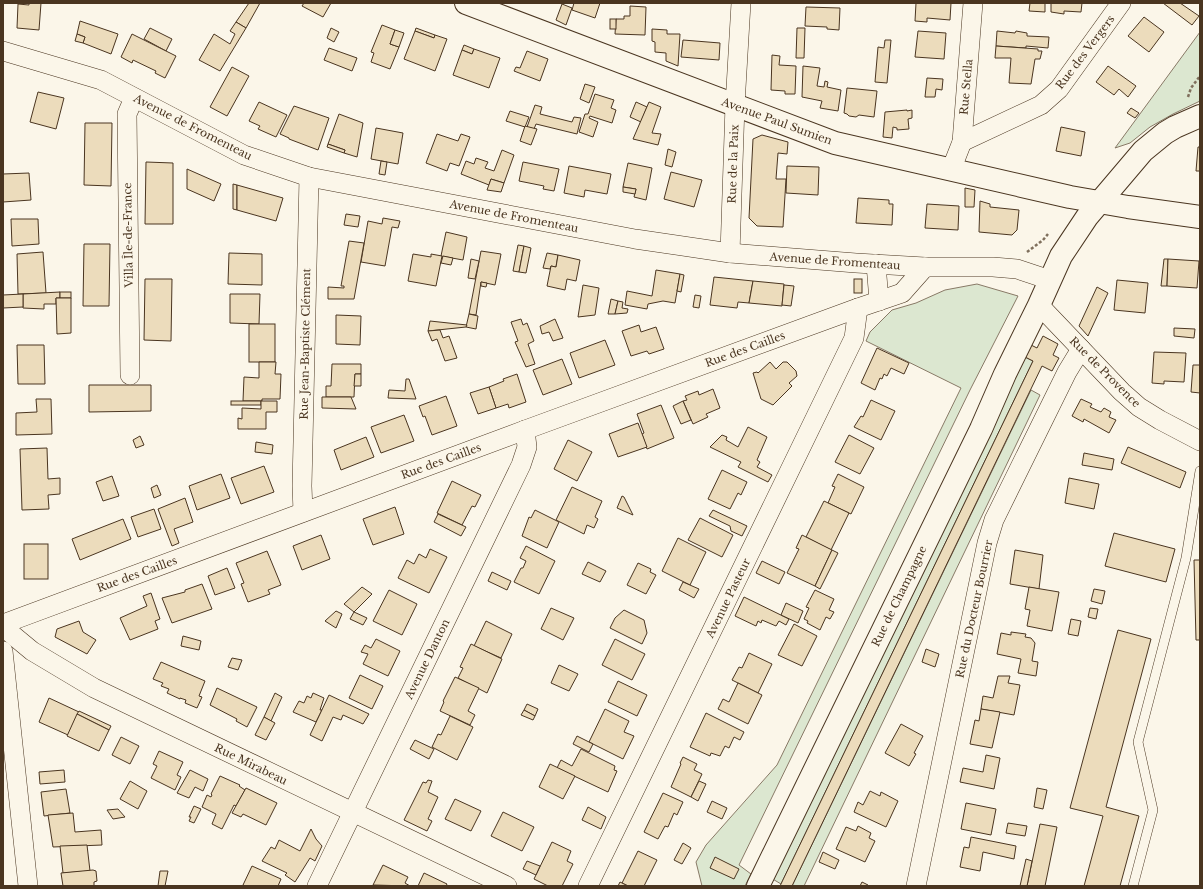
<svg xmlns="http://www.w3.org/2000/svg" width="1203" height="889" font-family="'Libre Baskerville',serif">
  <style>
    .green { fill: #dce7d0; stroke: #887966 }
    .building { fill: #ecdcbc; stroke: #4a3520 }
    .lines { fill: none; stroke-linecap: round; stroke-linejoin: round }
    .lane-casing { stroke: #4a3520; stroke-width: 10 }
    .street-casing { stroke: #4a3520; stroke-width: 20 }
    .secondary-casing { stroke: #4a3520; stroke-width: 24 }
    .path { stroke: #7f6f5c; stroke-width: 2.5; stroke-dasharray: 3 2; stroke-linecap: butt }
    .lane { stroke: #fbf6e9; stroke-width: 9 }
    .street { stroke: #fbf6e9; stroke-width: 19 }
    .secondary { stroke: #fbf6e9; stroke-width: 22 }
    .labels { text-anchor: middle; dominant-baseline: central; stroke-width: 3; stroke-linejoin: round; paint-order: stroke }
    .street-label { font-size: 11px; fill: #4a3520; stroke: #fbf6e9 }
  </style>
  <rect width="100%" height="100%" fill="#fbf6e9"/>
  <g class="green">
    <polygon points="1200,32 1200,101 1173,114 1150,127 1130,143 1115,148"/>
    <polygon points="977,284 1018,296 970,390 739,865 751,874 745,886 702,886 696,862 706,845 777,765 961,388 866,341 870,332 892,310 916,303 945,290"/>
    <polygon points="1025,357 1033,361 781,884 771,878"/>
    <polygon points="1031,390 1040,395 804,886 792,886"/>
  </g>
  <g class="building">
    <polygon points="29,3 41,3 39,30 17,28 18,4 29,5"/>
    <polygon points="249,3 260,3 246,28 236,22"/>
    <polygon points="304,3 331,3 323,17 302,6"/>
    <polygon points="574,3 600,3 595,18 572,10"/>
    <polygon points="916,3 951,3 950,20 927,18 927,22 915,21"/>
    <polygon points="1030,3 1045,3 1045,12 1029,11"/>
    <polygon points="1051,3 1082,3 1081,12 1064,11 1064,14 1051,12"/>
    <polygon points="1163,3 1180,3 1199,16 1192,25"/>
    <polygon points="562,4 572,8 566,25 556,20"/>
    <polygon points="630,6 646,7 645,35 615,34 616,19 624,19 624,16 630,16"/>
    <polygon points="806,7 840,8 839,30 827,29 827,27 805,26"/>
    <polygon points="1144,17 1164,32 1149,52 1128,36"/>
    <rect x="610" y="19" width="6" height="10"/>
    <polygon points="80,21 118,34 111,54 83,43 85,37 77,34"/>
    <polygon points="236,22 246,28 220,71 199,60 214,34 230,44 235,34 230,31"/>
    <polygon points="382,25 395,30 390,44 399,47 390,69 371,62 374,53 371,52"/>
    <polygon points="150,28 172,39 166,51 144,39"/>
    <polygon points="331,28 339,32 334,42 327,38"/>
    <polygon points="416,28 435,35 434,38 415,31"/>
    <polygon points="797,28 805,28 804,58 796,58"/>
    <polygon points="652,29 667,30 667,34 680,34 678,66 666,61 666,53 655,52 655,42 652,41"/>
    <polygon points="395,30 404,33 399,47 390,44"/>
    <polygon points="415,31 434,38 435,35 447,39 435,71 404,59"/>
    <polygon points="918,31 946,33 944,59 915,57"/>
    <polygon points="997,31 1015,33 1016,31 1027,33 1027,36 1049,37 1048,48 1026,46 1026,48 996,46"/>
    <polygon points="77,34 85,37 83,43 75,41"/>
    <polygon points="132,34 176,56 165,78 155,73 156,71 133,60 132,63 121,57"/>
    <polygon points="683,40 720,43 719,60 681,57"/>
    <polygon points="885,40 891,40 887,83 875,82 878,47 884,48"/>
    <polygon points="464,45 474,49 472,54 462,50"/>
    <polygon points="996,46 1038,49 1038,51 1042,51 1040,59 1035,59 1031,84 1009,83 1011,58 995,58"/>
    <polygon points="329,48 357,58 352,71 324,60"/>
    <polygon points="474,49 500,58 489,88 453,75 462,50 472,54"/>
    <polygon points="527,51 548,59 540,81 514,71 516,67 520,68"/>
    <polygon points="772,55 780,56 779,65 796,66 795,94 785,94 785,91 771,90"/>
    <polygon points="803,66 820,68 817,86 824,87 825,81 828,82 827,87 841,90 838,111 820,108 822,101 802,97"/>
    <polygon points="1108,66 1136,86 1128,97 1119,89 1114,95 1096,82"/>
    <polygon points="232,67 249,76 227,116 210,107"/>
    <polygon points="927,78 943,79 942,90 936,89 935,97 925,97"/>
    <polygon points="585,84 595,87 589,103 580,99"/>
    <polygon points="847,88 877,91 874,117 859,115 856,117 849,116 847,114 844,113"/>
    <polygon points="38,92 64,98 56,129 30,122"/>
    <polygon points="595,94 614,100 611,108 616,110 612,123 590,116 589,118 598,122 593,137 579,132 585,114 588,114"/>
    <polygon points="259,102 287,115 276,137 258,129 260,126 249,121"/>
    <polygon points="636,102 647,107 641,122 630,117"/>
    <polygon points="649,102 661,107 652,133 661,134 658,145 633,139"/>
    <polygon points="535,105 542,107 540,114 572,122 574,117 581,118 577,134 536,124 534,129 527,127"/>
    <polygon points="294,106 329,118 318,150 289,139 289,138 280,134"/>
    <polygon points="1131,108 1139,113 1135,118 1127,113"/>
    <polygon points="907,110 907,111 912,110 912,118 908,119 909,129 897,130 897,128 893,127 892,138 883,137 885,112"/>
    <polygon points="510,111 529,117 525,127 506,121"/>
    <polygon points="339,114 363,123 357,157 344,153 345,150 328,144"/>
    <polygon points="85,123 112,123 111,186 84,185"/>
    <polygon points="525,126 537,129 531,145 520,141"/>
    <polygon points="1061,127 1085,132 1081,156 1056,151"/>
    <polygon points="376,128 403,133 398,164 371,159"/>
    <polygon points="437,134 458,141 461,134 470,137 459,166 450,163 447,171 426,163"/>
    <polygon points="762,135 788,142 787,154 778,153 776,179 786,179 783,227 757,226 749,218 753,139"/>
    <polygon points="328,144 345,150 344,153 327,147"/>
    <polygon points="1198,147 1200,147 1200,171 1196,171"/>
    <polygon points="668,149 676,152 672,167 665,165"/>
    <polygon points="502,150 514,155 504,183 491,179 489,185 461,174 466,161 474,164 476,158 488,162 485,168 494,171"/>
    <polygon points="381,161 387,162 385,175 379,174"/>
    <polygon points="146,162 173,163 173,224 145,224"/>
    <polygon points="523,162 559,169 554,191 543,189 544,186 519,181"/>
    <polygon points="628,163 652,168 646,200 634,197 636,189 623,187"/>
    <polygon points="569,166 611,174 607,194 585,190 584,197 564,193"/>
    <polygon points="787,166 819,167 818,195 786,193"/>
    <polygon points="187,169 221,184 214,201 187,189"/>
    <polygon points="671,172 702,180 694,207 664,199"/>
    <polygon points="29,173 31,200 3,202 3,174"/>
    <polygon points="491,179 504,183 501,192 487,190"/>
    <polygon points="233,184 237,185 237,210 233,209"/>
    <polygon points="237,185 283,198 276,221 237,210"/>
    <polygon points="623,187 636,189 635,194 623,192"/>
    <polygon points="965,188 975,190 974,207 965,207"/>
    <polygon points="858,198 889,200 889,204 893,204 892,225 856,223"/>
    <polygon points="980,201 990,204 990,207 1019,210 1017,230 1012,235 979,232"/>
    <polygon points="927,204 959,206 958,230 925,228"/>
    <polygon points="346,214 360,216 358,227 344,225"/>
    <polygon points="383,218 400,221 398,228 392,227 385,266 361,262 368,221 382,224"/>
    <polygon points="11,219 38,219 39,244 12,246"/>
    <polygon points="446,232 467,237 463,260 441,256"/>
    <polygon points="349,241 364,243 354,299 328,299 328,287 344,288 344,286 341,286"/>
    <polygon points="84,244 110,244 109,306 83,306"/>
    <polygon points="518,245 524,246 519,272 513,271"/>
    <polygon points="524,246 531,248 526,273 519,272"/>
    <polygon points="481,251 501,254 495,285 481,282 476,315 469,314"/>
    <polygon points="43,252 46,293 18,294 17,254"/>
    <polygon points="229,253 262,254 262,285 228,284"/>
    <polygon points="547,253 558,255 556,267 551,266 550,269 543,268"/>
    <polygon points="413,254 431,257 431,254 442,256 436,286 408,281"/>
    <polygon points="558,255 580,260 576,281 567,279 565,290 547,286 551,266 556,267"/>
    <polygon points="443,256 453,258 451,265 441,263"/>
    <polygon points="471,259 479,261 475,279 468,278"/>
    <polygon points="1164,259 1168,259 1167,286 1161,286"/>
    <polygon points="1168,259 1199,261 1197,288 1167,286"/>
    <polygon points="656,270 680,274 675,303 663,301 648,304 647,309 625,305 627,291 652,296"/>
    <polygon points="680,274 684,275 681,292 677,291"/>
    <polygon points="714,277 753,281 749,303 738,302 737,308 710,305"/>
    <polygon points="145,279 172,279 171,341 144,340"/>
    <rect x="854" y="279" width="8" height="14"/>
    <polygon points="1117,280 1148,283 1145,313 1114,310"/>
    <polygon points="753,281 784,284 782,306 749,303"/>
    <polygon points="481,282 487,283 486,287 481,286"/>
    <polygon points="583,285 599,288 595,315 578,317"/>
    <polygon points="784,285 794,286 791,306 782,305"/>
    <polygon points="1097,287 1108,293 1088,336 1079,326"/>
    <polygon points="60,292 60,298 56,298 56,304 44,304 44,309 23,308 23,294"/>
    <rect x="60" y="292" width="11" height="6"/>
    <polygon points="23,294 23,307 3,308 3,295"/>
    <polygon points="230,294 260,294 259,324 230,323"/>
    <polygon points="695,295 701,296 699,308 693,307"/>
    <polygon points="56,298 71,298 71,333 57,334"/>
    <polygon points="611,299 618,301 615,314 608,314"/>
    <polygon points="618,301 623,302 622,308 628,309 627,313 615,314"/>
    <polygon points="469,314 478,316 476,329 466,327"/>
    <polygon points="336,315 361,316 360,345 336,344"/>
    <polygon points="521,319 523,325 527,323 534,341 528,344 535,364 526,367 515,342 518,341 511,322"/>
    <polygon points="555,319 563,338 553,341 549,332 542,334 540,326"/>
    <polygon points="430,321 467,325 466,327 428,331"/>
    <rect x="249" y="324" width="26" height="38"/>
    <polygon points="639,325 641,332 656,327 664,349 649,354 647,351 631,356 622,331"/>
    <polygon points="1174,328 1195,329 1194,338 1174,336"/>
    <polygon points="440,330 443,338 449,336 457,358 445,361 437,339 432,341 428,331"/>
    <polygon points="1043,336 1058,344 1053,355 1059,358 1052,371 1042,366 792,886 780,886 1033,361 1025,357 1031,345 1037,348"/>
    <polygon points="605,340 615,365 579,378 570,353"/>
    <polygon points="17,345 44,345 45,384 18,384"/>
    <polygon points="877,348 909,363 904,374 891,368 887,376 884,374 882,379 880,378 875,390 861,383"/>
    <polygon points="1154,352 1186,353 1184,382 1164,381 1164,384 1152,383"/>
    <polygon points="562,359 572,384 543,395 533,370"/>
    <polygon points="259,362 276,362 275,374 281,374 280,399 262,399 262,401 243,401 244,377 259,378"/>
    <polygon points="770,362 776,369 783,362 787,362 796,371 797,376 789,383 792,386 773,405 761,399 753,373 757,372 758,373"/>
    <polygon points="332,364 361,364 361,374 355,374 354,397 326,397 326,386 331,386"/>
    <polygon points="1193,365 1200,365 1200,393 1191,392"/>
    <polygon points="355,374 361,374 361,386 354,386"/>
    <polygon points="517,374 526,402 509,408 508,404 496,408 489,387 504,381 503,379"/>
    <polygon points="406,379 409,379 416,399 388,398 389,390 405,391"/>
    <polygon points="89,385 151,385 151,411 89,412"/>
    <polygon points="489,387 496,408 478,414 470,393"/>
    <polygon points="713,389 720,408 706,414 708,417 693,424 683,401 687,400 685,396 698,391 699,395"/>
    <polygon points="446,396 457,426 432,435 425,416 423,417 419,406"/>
    <polygon points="322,397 351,397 356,409 322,408"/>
    <polygon points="36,399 51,399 52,434 16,435 16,413 37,412"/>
    <polygon points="1081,399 1092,404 1090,407 1101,412 1104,408 1111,412 1109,417 1116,420 1109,433 1084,419 1083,422 1072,416"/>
    <polygon points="871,400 895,411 881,440 854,427 861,416 863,417"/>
    <rect x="231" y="401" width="30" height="4"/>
    <polygon points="261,401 277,401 277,412 266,412 266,429 238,429 238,418 242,419 242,408 261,409"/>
    <polygon points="683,401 691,420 681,424 673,406"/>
    <polygon points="661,405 674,438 647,449 642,434 644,433 637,414"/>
    <polygon points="404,415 414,441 381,453 371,427"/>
    <polygon points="638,423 647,447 618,457 609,434"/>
    <polygon points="748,427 767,437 757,460 760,462 757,467 772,475 768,482 738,467 741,462 710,447 722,435 727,437 726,440 738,447"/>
    <polygon points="849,435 874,448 860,474 835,462"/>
    <polygon points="140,436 144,445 136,448 133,440"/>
    <polygon points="366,437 374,457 341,470 334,450"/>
    <polygon points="568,440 592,452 577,481 554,469"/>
    <polygon points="256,442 273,445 272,454 255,452"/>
    <polygon points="1128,447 1186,472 1180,488 1121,463"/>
    <polygon points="47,448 48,479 60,478 60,494 48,495 49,509 22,510 20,449"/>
    <polygon points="1084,453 1114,459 1112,470 1082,465"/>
    <polygon points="264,466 274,492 241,504 231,478"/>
    <polygon points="722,470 747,482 741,495 738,493 730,509 708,499"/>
    <polygon points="221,474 230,498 197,510 189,486"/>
    <polygon points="838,474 864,487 851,514 828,503 835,487 832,486"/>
    <polygon points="112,476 119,496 103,501 96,482"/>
    <polygon points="1069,478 1099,484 1094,509 1065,503"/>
    <polygon points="452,481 481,495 475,507 472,506 462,525 437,513"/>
    <polygon points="157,485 161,495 154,498 151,488"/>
    <polygon points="572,487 602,501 595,517 598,519 594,528 587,525 584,534 556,520"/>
    <polygon points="622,496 624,497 633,515 617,508"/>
    <polygon points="185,498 193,522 174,529 179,543 172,546 158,509"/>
    <polygon points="824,501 849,513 831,550 806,537"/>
    <polygon points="395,507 404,534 373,545 363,519"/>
    <polygon points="154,509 161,529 138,537 131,517"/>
    <polygon points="535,510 559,522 547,548 522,536 529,517 531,518"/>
    <polygon points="713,510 747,526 742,536 731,531 730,526 709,516"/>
    <polygon points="438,514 466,527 461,536 434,522"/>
    <polygon points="700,518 733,535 722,557 688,540"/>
    <polygon points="123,519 131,539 80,560 72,539"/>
    <polygon points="1114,533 1175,549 1166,582 1105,566"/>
    <polygon points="321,535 330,559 302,570 293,546"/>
    <polygon points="802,535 832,550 815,586 787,573 799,549 796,548"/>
    <polygon points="678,538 706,552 690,585 662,571"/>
    <rect x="24" y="544" width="24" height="35"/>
    <polygon points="526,546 555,561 539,594 514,582 521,568 523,568 526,561 520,558"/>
    <polygon points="430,549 447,557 429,593 398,578 407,560 414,564 419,554 426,558"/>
    <polygon points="832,550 838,553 820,589 815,586"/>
    <polygon points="1015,550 1043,555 1039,589 1010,584"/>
    <polygon points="267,551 281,585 268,590 270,594 248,602 241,584 244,583 236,563"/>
    <polygon points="1194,560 1200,560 1200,640 1196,640"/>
    <polygon points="762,561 785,572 779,584 756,573"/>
    <polygon points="588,562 606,571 600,582 582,574"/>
    <polygon points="638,563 651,569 650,572 656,575 646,594 627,585"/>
    <polygon points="227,568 235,588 215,595 208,576"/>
    <polygon points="492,572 511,581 507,590 488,581"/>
    <polygon points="683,582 699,589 694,598 679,590"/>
    <polygon points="202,584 212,609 172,623 162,598 185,592 185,590"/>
    <polygon points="362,587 372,594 354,612 344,604"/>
    <polygon points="1029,587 1059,592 1052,631 1027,626 1030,610 1025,609"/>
    <polygon points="1094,589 1105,591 1102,604 1091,601"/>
    <polygon points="389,590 417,604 402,635 373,621"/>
    <polygon points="815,590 834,599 829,610 834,612 830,619 826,617 820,630 807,623 808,621 804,619 809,608 806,607"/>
    <polygon points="151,593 160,619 155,621 158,629 130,640 120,618 147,606 143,596"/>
    <polygon points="744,597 789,619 786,625 779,621 776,626 762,620 761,623 758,621 756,626 735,616"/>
    <polygon points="786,603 803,611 798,623 781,615"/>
    <polygon points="551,608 574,618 563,640 541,629"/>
    <polygon points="1090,608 1098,609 1096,619 1088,617"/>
    <polygon points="624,610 644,620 647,633 642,644 610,628 615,618"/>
    <polygon points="336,611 342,614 336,628 325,621"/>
    <polygon points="354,612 367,618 363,625 350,619"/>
    <polygon points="1071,619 1081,621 1078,636 1068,634"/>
    <polygon points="79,621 83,632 96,640 87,654 55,637 57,629"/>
    <polygon points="486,621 512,634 501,658 474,646"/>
    <polygon points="794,624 817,636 802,666 778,655"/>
    <polygon points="1118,630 1151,639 1106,807 1139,816 1120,886 1084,886 1103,816 1070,808"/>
    <polygon points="1011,632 1026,634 1025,637 1031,638 1035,643 1032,661 1038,662 1036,676 1018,673 1021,659 997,654 1001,633 1011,635"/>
    <polygon points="183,636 201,641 199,650 181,646"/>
    <polygon points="376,639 400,651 388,676 363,664 368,654 361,652 365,645 371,648"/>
    <polygon points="615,639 645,654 632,680 602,665"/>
    <polygon points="471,644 502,659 487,693 458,678 463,668 460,667"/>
    <polygon points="926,649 939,654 935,667 922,662"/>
    <polygon points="749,653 772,664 758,693 732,680 739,667 742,668"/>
    <polygon points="232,658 242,660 238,670 228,667"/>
    <polygon points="161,662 205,681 199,696 202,697 197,708 185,703 186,700 180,698 180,699 167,693 169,689 161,686 163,683 153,679"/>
    <polygon points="559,665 578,674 569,691 551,683"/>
    <polygon points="360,675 383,686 372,709 349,698"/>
    <polygon points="998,676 1010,676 1008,683 1020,685 1014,715 981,709 983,696 993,698"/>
    <polygon points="455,677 479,688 468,711 475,715 470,725 440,711 444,702 443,701"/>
    <polygon points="618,681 647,695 637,716 608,702"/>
    <polygon points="738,683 762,695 748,724 718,709 723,699 729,702"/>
    <polygon points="217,688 257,707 247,727 236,721 237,719 210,705"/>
    <polygon points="275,693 282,697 271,721 264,717"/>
    <polygon points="313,693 324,698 320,710 322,710 316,722 293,712 299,701 304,703 307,696 311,698"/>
    <polygon points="329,695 369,714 363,724 343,715 341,720 333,717 322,741 310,735"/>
    <polygon points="49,698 79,712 68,735 39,722"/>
    <polygon points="527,704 538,709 535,716 524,710"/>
    <polygon points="605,709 629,721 624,732 634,736 623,759 589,742"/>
    <polygon points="981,709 1000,712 992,748 970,744 975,720 979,721"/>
    <polygon points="524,710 535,716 533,720 521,715"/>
    <polygon points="79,711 111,726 109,730 77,714"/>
    <polygon points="706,713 744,732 740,740 734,737 729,748 725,746 720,756 711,753 710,756 690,747"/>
    <polygon points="77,714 109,730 99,751 67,736"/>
    <polygon points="450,716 473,727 457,760 432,747 438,734 441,735"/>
    <polygon points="264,717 275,723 266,740 255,735"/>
    <polygon points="901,724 923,736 914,753 916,754 909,766 885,753"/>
    <polygon points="577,736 593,744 589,752 573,744"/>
    <polygon points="121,737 139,746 130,764 112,755"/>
    <polygon points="415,740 434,749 429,759 410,749"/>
    <polygon points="581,749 615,766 614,770 617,771 608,792 557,768 561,760 572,766"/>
    <polygon points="159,751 183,762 177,775 181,777 175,790 151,778 157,766 153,764"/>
    <polygon points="986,755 1000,758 994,789 960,782 963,768 983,772"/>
    <polygon points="683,757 697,764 694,770 702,774 691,797 671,787 681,764 680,763"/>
    <polygon points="550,764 575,776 563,799 539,787"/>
    <polygon points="64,770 65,782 40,784 39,772"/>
    <polygon points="190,770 208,779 203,791 195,787 189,798 177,793"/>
    <polygon points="220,776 240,785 239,786 245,790 236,806 234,805 222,829 212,824 216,814 202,807 207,795 211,797 212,795 211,794"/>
    <polygon points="428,780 432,781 428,792 438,797 428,819 432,821 427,831 404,820 423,782 426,783"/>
    <polygon points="130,781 147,791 138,809 120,799"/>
    <polygon points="699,781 706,784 698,801 691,797"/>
    <polygon points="246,788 277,803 266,825 243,814 241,817 232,813"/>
    <polygon points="1037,788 1047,790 1043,809 1034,807"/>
    <polygon points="66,789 70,813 44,816 41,792"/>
    <polygon points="870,791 880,796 881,792 898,801 886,827 854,812 858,802 863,805"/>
    <polygon points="663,793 683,802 677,815 674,813 668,827 665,826 658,839 644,832"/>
    <polygon points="455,799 481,811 471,831 445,819"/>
    <polygon points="712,801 727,808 722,819 707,812"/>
    <polygon points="966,803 996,809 991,835 961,829"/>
    <polygon points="194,806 201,809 194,823 189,821 191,817 189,817"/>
    <polygon points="588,807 606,817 601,829 582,820"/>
    <polygon points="118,809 125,817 113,819 107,810"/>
    <polygon points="503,812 534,827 522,851 491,836"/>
    <polygon points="73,813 75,832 101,830 102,845 53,847 48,815"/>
    <polygon points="1008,823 1027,826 1025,836 1006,833"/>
    <polygon points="1040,824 1057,827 1045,886 1027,886"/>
    <polygon points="858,826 871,833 869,838 875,841 865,862 836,849 846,827 856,831"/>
    <polygon points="311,829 316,839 322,846 315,861 310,858 295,882 285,875 287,873 262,861 271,847 275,849 279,840 300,851"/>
    <polygon points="971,837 1016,846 1014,859 983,852 980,871 960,867 964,847 969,848"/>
    <polygon points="552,842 571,851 567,861 573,864 562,886 548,886 534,879"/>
    <polygon points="683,843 691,848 682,864 674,860"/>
    <polygon points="87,845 90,871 63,873 60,846"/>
    <polygon points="638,851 657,860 644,886 628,886 622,883"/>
    <polygon points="823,852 839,860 835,869 819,862"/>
    <polygon points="715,857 739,869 734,879 710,868"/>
    <polygon points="1026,859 1032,861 1027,886 1020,886"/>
    <polygon points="527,861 540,866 536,875 523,869"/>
    <polygon points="383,865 408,877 405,883 410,886 373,885"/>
    <polygon points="252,866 281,879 278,886 246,886 243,885"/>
    <polygon points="93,870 96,871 97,881 94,882 94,886 63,886 61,873"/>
    <polygon points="160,871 168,871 165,886 158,886"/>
    <polygon points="424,873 447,884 446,886 418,886"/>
    <polygon points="620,882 628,886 618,886"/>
    <polygon points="862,882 868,885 868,886 860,886"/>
  </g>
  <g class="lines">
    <defs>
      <polyline id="lane" points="1133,886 1153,810 1138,742 1186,558 1200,471"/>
      <g id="street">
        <polyline points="3,51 101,80 244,155 309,177 635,239 730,253 856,263 925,267 993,267 1017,269 1050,280"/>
        <polyline points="962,142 1041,105 1059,89 1121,3"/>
        <polyline points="951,170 962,142 973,3"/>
        <polyline points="730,253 735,105 741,3"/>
        <polyline points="876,264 879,301"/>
        <polyline points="1039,305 1122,392 1139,407 1160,420 1200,441"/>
        <polyline points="130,375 127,114 134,98"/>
        <polyline points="303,512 302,486 309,177"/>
        <polyline points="3,624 525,430 858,308 902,293 925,267"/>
        <polyline points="3,627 32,651 94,688 507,886"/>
        <polyline points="3,651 28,886"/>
        <polyline points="317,886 521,465 527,447 525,430"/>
        <polyline points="588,886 854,338 858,308"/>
        <polyline points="916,886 987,543 994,520 1067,372 1081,349"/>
      </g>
      <g id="secondary">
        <polyline points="466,3 835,143 1070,197 1128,207 1200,217"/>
        <polyline points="758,886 981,429 1005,374 1039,305 1061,256 1087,217 1143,151 1165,133 1175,127 1200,116"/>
      </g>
    </defs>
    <use href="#lane" class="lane-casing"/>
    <use href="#street" class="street-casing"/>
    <use href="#secondary" class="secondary-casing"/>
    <g class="path">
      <polyline points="1188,97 1191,88 1200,76"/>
      <polyline points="1027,252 1043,240 1048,234"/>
    </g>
    <use href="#lane" class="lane"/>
    <use href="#street" class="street"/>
    <use href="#secondary" class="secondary"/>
  </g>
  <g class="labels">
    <g class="street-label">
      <text transform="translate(1085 52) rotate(-53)">Rue des Vergers</text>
      <text transform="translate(966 87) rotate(-85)">Rue Stella</text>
      <text transform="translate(777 121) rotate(20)">Avenue Paul Sumien</text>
      <text transform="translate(193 127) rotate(27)">Avenue de Fromenteau</text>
      <text transform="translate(733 164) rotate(-88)">Rue de la Paix</text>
      <text transform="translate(514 216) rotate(11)">Avenue de Fromenteau</text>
      <text transform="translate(128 235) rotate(-91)">Villa Île-de-France</text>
      <text transform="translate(835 261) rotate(4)">Avenue de Fromenteau</text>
      <text transform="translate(305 344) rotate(-89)">Rue Jean-Baptiste Clément</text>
      <text transform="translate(745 349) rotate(-20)">Rue des Cailles</text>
      <text transform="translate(1105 372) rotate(45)">Rue de Provence</text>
      <text transform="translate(441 461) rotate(-20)">Rue des Cailles</text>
      <text transform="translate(137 574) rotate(-20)">Rue des Cailles</text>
      <text transform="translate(899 596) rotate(-64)">Rue de Champagne</text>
      <text transform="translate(728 598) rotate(-64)">Avenue Pasteur</text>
      <text transform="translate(974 609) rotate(-78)">Rue du Docteur Bourrier</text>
      <text transform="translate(427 659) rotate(-64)">Avenue Danton</text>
      <text transform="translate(251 764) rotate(26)">Rue Mirabeau</text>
    </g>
  </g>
  <rect width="1203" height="889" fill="none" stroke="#4a3520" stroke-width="8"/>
</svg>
